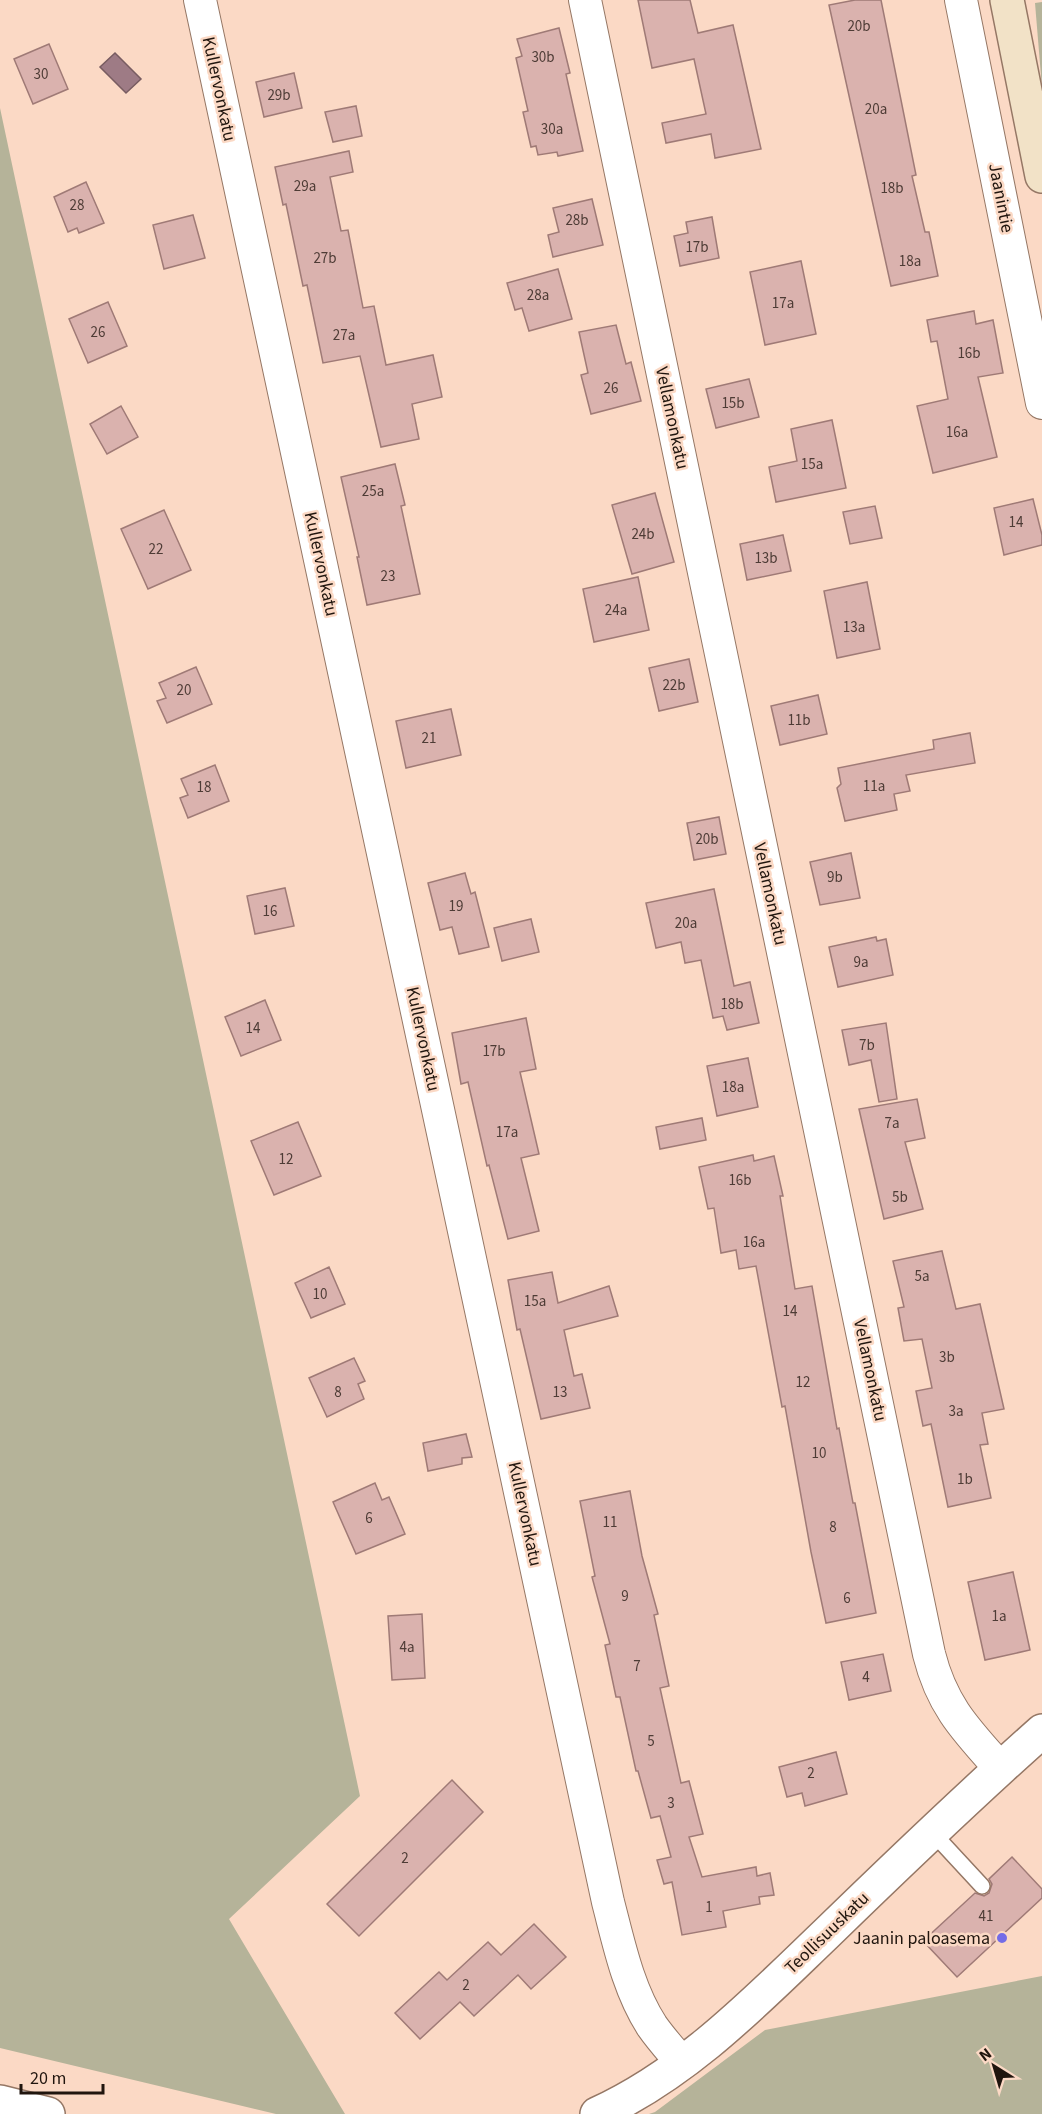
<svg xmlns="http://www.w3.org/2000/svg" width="1042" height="2114" font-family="'Source Sans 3',sans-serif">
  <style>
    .green { fill: #b5b399 }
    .water { fill: #9e7b85; stroke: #785c61; stroke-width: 1.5 }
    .building { fill: #dab2ae; stroke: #9f7a76; stroke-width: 1.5 }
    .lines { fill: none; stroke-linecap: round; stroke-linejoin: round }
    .service-casing { stroke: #957765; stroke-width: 18 }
    .minor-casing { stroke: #957765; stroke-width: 34 }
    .tertiary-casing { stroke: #957765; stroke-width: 36 }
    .secondary-casing { stroke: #957765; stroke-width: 36 }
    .service { stroke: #fff; stroke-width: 15 }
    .minor { stroke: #fff; stroke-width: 32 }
    .tertiary { stroke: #fff; stroke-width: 33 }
    .secondary { stroke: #f2e2c7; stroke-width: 33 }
    .poi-dot { fill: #736ce7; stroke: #fbd9c5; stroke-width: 2 }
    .labels { text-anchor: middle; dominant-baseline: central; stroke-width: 5; stroke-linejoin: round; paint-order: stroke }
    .number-label { font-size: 15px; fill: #4e3c36 }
    .street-label { font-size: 18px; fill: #20150e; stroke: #fbd9c5 }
    .poi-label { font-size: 18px; fill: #20150e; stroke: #fbd9c5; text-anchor: end }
  </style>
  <rect width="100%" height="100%" fill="#fbd9c5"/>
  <g class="green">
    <polygon points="1042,2 1042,88 1035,3"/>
    <polygon points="0,108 360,1796 229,1919 345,2114 276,2114 0,2048"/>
    <polygon points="1042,1976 1042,2114 649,2114 655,2112 765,2030"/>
  </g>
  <polygon class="water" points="115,53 141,79 126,93 100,67"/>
  <g class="building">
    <polygon points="638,0 690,0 698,33 733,25 761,149 715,158 711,134 666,143 662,123 706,114 694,59 652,68"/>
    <polygon points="855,0 881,0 916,175 912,176 925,232 929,232 938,276 891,286 829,5"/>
    <polygon points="559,28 570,73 566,74 583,151 558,156 557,152 538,155 536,146 531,147 523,112 528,111 516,58 522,56 517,39"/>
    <polygon points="49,44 68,89 33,104 14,59"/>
    <polygon points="294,73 302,108 264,117 256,82"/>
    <polygon points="356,106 362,136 333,142 325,112"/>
    <polygon points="349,151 353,172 330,177 341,231 348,230 363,308 374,306 386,365 433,355 442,397 412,404 419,439 381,447 360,356 323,363 307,285 303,286 286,204 283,205 275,167"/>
    <polygon points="86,182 104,223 79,233 77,228 68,232 54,197"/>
    <polygon points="592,199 603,245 553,257 548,235 559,232 553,208"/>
    <polygon points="193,215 205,258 164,269 153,225"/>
    <polygon points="712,217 719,258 680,266 674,236 688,233 686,222"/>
    <polygon points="801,261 816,334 765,345 750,272"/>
    <polygon points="558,269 572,319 529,331 522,308 515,310 507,283"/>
    <polygon points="108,302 127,346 88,363 69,319"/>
    <polygon points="974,311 976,324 993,320 1003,373 978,377 997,457 933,473 917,406 948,399 937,341 931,342 927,320"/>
    <polygon points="616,325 626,364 631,362 641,401 591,414 581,375 588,373 579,332"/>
    <polygon points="749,379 759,417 716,428 706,389"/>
    <polygon points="121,406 138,437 107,454 90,424"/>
    <polygon points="832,420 846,488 776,502 769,467 797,461 791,429"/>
    <polygon points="395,464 405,505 401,506 420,594 367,605 357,557 359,557 341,477"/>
    <polygon points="655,493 674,562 632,574 612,505"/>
    <polygon points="1033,499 1042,535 1042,545 1004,555 994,508"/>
    <polygon points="875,506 882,538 850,544 843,512"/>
    <polygon points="164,510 191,570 148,589 121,529"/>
    <polygon points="783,535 791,571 747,580 740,544"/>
    <polygon points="638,577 649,630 594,642 583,589"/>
    <polygon points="867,582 880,649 837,658 824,591"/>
    <polygon points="689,659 698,702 659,711 649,668"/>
    <polygon points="196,667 212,704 167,723 157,701 166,698 159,683"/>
    <polygon points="818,695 827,734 780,745 771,706"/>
    <polygon points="451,709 461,755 406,768 396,721"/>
    <polygon points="970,733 975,763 906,775 910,791 894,794 897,810 845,821 837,788 841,784 838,768 934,749 933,740"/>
    <polygon points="215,765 229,801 188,818 180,798 188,795 181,779"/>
    <polygon points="719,817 726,854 694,860 687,823"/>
    <polygon points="851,853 860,898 820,905 810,862"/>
    <polygon points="465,873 471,894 475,892 489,947 459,954 452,927 440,930 428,883"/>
    <polygon points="285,888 294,926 255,934 247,896"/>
    <polygon points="714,889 734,986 750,982 759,1023 727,1030 723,1016 713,1018 701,960 685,963 681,942 656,948 646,903"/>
    <polygon points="531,919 539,952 502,961 494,928"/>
    <polygon points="876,937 877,941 886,939 893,975 838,987 829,947"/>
    <polygon points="265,1000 281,1040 241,1056 225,1017"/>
    <polygon points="526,1018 536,1069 520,1072 539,1154 521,1158 539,1231 508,1239 489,1165 487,1166 468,1082 461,1084 452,1033"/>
    <polygon points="886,1023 897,1099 879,1102 871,1060 849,1065 842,1030"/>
    <polygon points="748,1058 758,1107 717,1116 707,1066"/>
    <polygon points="917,1099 925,1138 905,1142 923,1209 884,1219 859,1109"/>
    <polygon points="702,1118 706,1140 660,1149 656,1127"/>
    <polygon points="298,1122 321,1176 274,1195 251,1141"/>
    <polygon points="753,1155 754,1161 774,1156 783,1196 780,1196 795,1289 812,1286 837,1429 839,1428 853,1503 855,1503 876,1613 826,1623 811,1552 785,1406 782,1407 756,1266 739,1269 736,1250 721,1253 714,1208 708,1209 699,1167"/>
    <polygon points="942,1251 956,1309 980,1304 1004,1409 982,1413 988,1444 980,1445 991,1498 948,1507 931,1424 923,1426 916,1391 932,1388 922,1339 904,1341 898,1308 904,1307 893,1261"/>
    <polygon points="329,1267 345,1304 311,1318 295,1283"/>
    <polygon points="552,1272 558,1303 609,1286 618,1316 564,1330 574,1376 582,1374 590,1408 541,1419 520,1329 517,1330 508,1280"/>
    <polygon points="354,1358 365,1381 358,1384 364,1399 327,1417 309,1378"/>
    <polygon points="466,1434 472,1457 462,1458 462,1464 428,1471 423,1443"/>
    <polygon points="375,1483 382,1500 389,1497 405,1534 356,1554 333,1502"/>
    <polygon points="630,1491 642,1556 658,1614 654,1615 669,1686 660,1688 681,1783 689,1781 703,1834 689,1837 702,1877 756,1867 757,1876 770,1873 774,1895 759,1897 760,1904 723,1911 726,1927 682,1935 672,1882 664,1884 657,1860 671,1857 660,1816 651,1818 638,1771 636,1771 620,1697 616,1697 605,1645 610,1644 592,1577 595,1576 580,1501"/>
    <polygon points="1013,1572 1030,1650 985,1660 968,1582"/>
    <polygon points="422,1614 425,1678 392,1680 388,1616"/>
    <polygon points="883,1654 891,1691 849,1700 841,1662"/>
    <polygon points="836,1752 847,1794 805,1806 802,1793 787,1797 779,1767"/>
    <polygon points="452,1780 483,1812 359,1936 327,1904"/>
    <polygon points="1012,1857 1042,1889 1042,1898 957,1977 923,1941 975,1893 984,1896 989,1893 992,1884 989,1879"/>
    <polygon points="534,1924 566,1957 531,1989 518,1975 474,2016 460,2002 420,2039 395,2013 439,1972 447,1980 488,1942 501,1955"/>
  </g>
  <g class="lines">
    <defs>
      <polyline id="service" points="932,1832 982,1886"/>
      <g id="minor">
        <path d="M200,0L608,1902C619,1944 628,1989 652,2026C661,2039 672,2051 682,2063"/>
        <path d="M585,0L929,1654C942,1706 966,1730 1000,1768"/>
        <polyline points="961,0 1042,403"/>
      </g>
      <g id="tertiary">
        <polyline points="0,2102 48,2114"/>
        <path d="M597,2114C687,2073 757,2000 827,1933C898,1864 969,1796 1042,1731"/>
      </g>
      <polyline id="secondary" points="1007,0 1042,176"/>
    </defs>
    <use href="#service" class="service-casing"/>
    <use href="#minor" class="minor-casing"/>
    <use href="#tertiary" class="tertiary-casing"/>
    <use href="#secondary" class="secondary-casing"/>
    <use href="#service" class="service"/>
    <use href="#minor" class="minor"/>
    <use href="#tertiary" class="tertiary"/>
    <use href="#secondary" class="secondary"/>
  </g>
  <circle class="poi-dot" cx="1002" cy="1938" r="6"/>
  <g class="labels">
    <g class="number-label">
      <text x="859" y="26">20b</text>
      <text x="543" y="57">30b</text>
      <text x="41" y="74">30</text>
      <text x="279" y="95">29b</text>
      <text x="876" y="109">20a</text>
      <text x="552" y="129">30a</text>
      <text x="305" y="186">29a</text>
      <text x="892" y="188">18b</text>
      <text x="77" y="205">28</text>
      <text x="577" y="220">28b</text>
      <text x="697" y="247">17b</text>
      <text x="325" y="258">27b</text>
      <text x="910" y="261">18a</text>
      <text x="538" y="295">28a</text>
      <text x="783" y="303">17a</text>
      <text x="98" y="332">26</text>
      <text x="344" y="335">27a</text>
      <text x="969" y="353">16b</text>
      <text x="611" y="388">26</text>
      <text x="733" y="403">15b</text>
      <text x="957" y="432">16a</text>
      <text x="812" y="464">15a</text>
      <text x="373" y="491">25a</text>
      <text x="1016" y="522">14</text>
      <text x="643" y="534">24b</text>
      <text x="156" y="549">22</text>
      <text x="766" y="558">13b</text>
      <text x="388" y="576">23</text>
      <text x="616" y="610">24a</text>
      <text x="854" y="627">13a</text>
      <text x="674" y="685">22b</text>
      <text x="184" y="690">20</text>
      <text x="799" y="720">11b</text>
      <text x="429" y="738">21</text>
      <text x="874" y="786">11a</text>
      <text x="204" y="787">18</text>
      <text x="707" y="839">20b</text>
      <text x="835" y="877">9b</text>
      <text x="456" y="906">19</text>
      <text x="270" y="911">16</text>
      <text x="686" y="923">20a</text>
      <text x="861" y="962">9a</text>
      <text x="732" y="1004">18b</text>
      <text x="253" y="1028">14</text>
      <text x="867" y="1045">7b</text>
      <text x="494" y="1051">17b</text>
      <text x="733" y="1087">18a</text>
      <text x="892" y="1123">7a</text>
      <text x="507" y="1132">17a</text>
      <text x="286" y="1159">12</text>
      <text x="740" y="1180">16b</text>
      <text x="900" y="1197">5b</text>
      <text x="754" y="1242">16a</text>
      <text x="922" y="1276">5a</text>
      <text x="320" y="1294">10</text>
      <text x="535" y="1301">15a</text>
      <text x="790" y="1311">14</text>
      <text x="947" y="1357">3b</text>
      <text x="803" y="1382">12</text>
      <text x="338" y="1392">8</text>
      <text x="560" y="1392">13</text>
      <text x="956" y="1411">3a</text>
      <text x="819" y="1453">10</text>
      <text x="965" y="1479">1b</text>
      <text x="369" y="1518">6</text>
      <text x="610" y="1522">11</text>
      <text x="833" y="1527">8</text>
      <text x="625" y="1596">9</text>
      <text x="847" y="1598">6</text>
      <text x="999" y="1616">1a</text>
      <text x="407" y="1647">4a</text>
      <text x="637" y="1666">7</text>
      <text x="866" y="1677">4</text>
      <text x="651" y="1741">5</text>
      <text x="811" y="1773">2</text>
      <text x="671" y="1803">3</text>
      <text x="405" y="1858">2</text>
      <text x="709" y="1907">1</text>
      <text x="986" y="1916">41</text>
      <text x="466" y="1985">2</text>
    </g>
    <g class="street-label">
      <text transform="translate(219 89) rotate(78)">Kullervonkatu</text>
      <text transform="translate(1001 198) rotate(79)">Jaanintie</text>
      <text transform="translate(672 418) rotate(78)">Vellamonkatu</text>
      <text transform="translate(321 564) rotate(78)">Kullervonkatu</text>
      <text transform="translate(770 894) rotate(78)">Vellamonkatu</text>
      <text transform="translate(423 1039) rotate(78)">Kullervonkatu</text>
      <text transform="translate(870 1370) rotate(78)">Vellamonkatu</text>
      <text transform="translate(525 1514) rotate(78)">Kullervonkatu</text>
      <text transform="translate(827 1933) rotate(-44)">Teollisuuskatu</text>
    </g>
    <g class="poi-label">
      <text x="990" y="1938">Jaanin paloasema</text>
    </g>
  </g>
  <g transform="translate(994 2066) rotate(323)" stroke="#fbd9c5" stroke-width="4.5" paint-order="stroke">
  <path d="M0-4.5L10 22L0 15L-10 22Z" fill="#20150e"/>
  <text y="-9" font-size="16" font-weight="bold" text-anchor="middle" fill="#20150e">N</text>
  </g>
  <path d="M21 2084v9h82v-9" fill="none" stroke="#20150e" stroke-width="3"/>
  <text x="30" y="2084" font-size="18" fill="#20150e" stroke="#fbd9c5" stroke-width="4.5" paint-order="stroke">20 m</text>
</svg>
